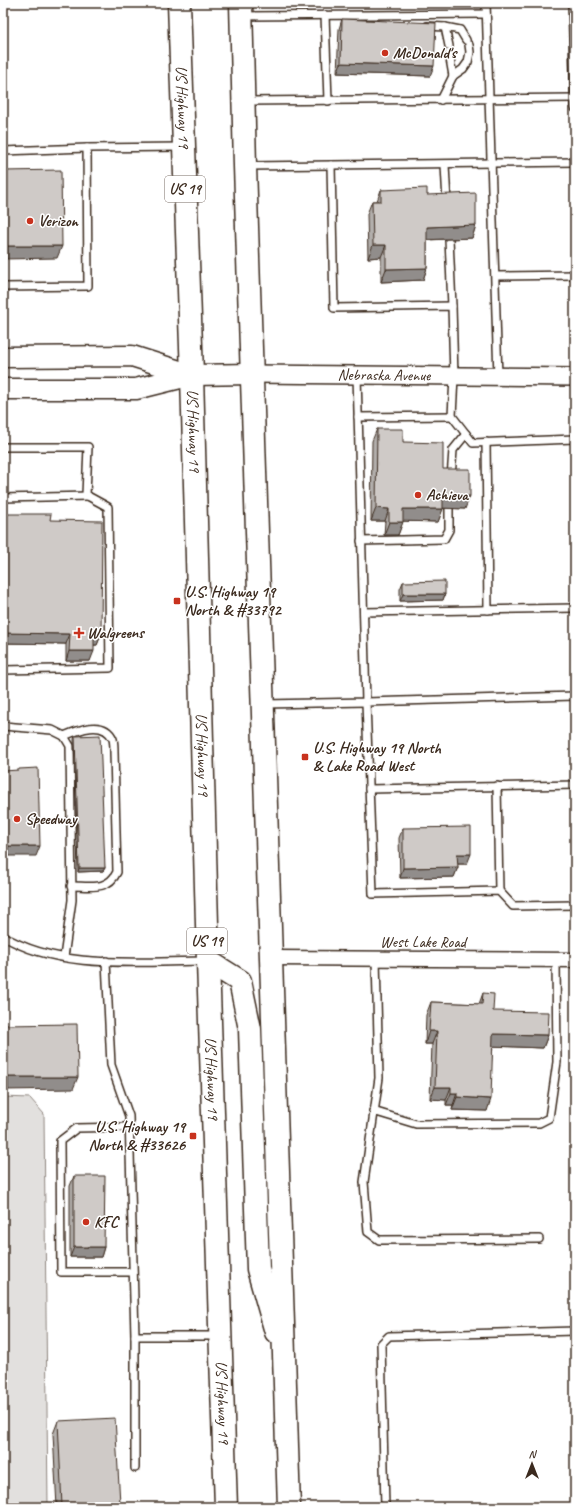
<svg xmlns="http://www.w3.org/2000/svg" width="578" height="1510" font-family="Caveat,sans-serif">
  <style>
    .green { fill: #e2e0de; stroke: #8e857e }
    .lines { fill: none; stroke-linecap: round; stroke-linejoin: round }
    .service-casing { stroke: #3b2a1e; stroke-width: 10 }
    .minor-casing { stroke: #3b2a1e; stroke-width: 17 }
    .tertiary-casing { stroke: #3b2a1e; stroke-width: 20 }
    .secondary-casing { stroke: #3b2a1e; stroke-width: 23 }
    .trunk-casing { stroke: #3b2a1e; stroke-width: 25 }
    .service { stroke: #fff; stroke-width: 7 }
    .minor { stroke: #fff; stroke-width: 14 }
    .tertiary { stroke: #fff; stroke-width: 17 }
    .secondary { stroke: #fff; stroke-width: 20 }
    .trunk { stroke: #fff; stroke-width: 22 }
    .wall { fill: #b2aeab; stroke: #3b2a1e }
    .shaded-wall { fill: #918d8b; stroke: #3b2a1e }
    .building { fill: #cfcac7; stroke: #3b2a1e }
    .poi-dot { fill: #c8321e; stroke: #fff; stroke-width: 1.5 }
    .labels { text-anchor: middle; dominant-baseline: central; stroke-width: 3; stroke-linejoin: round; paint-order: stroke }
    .shield { fill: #fff; stroke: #766a62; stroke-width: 1 }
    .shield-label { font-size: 15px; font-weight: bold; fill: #3b2a1e }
    .poi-label { font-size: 16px; font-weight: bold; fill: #3b2a1e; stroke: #fff; text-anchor: start }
    .street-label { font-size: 16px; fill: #3b2a1e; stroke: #fff }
  </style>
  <rect width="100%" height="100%" fill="#fff"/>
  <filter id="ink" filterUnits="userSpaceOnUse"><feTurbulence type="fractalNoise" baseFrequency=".025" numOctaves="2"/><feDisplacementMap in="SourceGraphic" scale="8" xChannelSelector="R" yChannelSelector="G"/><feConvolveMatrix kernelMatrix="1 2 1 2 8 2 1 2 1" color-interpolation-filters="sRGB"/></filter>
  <g filter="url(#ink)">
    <polygon class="green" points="3,1097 30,1098 44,1114 48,1507 3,1507"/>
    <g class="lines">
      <defs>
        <g id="service">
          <polyline points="486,3 498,377"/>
          <polyline points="572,3 575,108"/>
          <polyline points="325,15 328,101"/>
          <polyline points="243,16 486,14"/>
          <polyline points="427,26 445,27 460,30 466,40"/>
          <polyline points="445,27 449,46"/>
          <polyline points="449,53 453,76"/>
          <polyline points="441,100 453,76 463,69 468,62 470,52 469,45"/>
          <polyline points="246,101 575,98"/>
          <polyline points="3,151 87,148"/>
          <polyline points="331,165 334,308 452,306 454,377 452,416 473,443 575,439"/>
          <polyline points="445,165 447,202"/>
          <polyline points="247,166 575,162"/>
          <polyline points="449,239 452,306"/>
          <polyline points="496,276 575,275"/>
          <polyline points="3,287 88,286 87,148 182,147"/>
          <polyline points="358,417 452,416"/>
          <polyline points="486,442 488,610"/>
          <polyline points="3,447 88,447 86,495 108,507 110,668 3,670"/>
          <polyline points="451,478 453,450 466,434"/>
          <polyline points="3,498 88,496"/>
          <polyline points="361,541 444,539 449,530 449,509"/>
          <polyline points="364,612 575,608"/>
          <polyline points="575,696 366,702 373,894 499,891 513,906 575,905"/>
          <polyline points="265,704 366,702 357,375"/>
          <polyline points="3,726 52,730 64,736 70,746 72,900 64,957"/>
          <path d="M64,736C78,730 104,719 113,739C114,743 114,748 114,752L117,872C108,891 90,886 71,886"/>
          <polyline points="497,786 499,891"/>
          <polyline points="369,789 575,785"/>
          <path d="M3,936C60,971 142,961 206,961"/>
          <polyline points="376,959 379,1078 364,1182 368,1232 379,1240 539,1239"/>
          <polyline points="106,961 111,1065 129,1116 135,1336 135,1468"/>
          <polyline points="373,1111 416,1124 539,1123 549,1118 557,1062 556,960"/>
          <polyline points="129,1127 77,1128 60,1141 61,1272 132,1272"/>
          <polyline points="135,1336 219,1336"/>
          <polyline points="385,1507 381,1344 389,1336 575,1331"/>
        </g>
        <polyline id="minor" points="271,958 575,960"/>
        <g id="tertiary">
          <path id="s1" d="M252,374L575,377"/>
        </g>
        <g id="secondary">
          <polyline points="3,357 132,356 192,375"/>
          <polyline points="3,389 136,389 192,375 252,374"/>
        </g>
        <g id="trunk">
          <path id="s2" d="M179,3L192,375L208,961L226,1507"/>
          <polyline points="241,3 245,166 289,1507"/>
          <polyline points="208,961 240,981 250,1029 258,1269 276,1332"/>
        </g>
      </defs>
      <use href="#service" class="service-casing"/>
      <use href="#minor" class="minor-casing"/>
      <use href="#tertiary" class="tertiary-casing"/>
      <use href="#secondary" class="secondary-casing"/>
      <use href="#trunk" class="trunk-casing"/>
      <use href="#service" class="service"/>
      <use href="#minor" class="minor"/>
      <use href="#tertiary" class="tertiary"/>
      <use href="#secondary" class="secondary"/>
      <use href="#trunk" class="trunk"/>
    </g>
    <g class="wall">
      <polygon points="342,19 430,76 337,73 339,29"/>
      <polygon points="381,190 427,195 476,225 472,238 427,240 427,268 423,280 381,282 381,257 368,258 367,214 372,201 377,201"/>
      <polygon points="377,429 403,442 443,469 465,509 443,508 438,522 403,521 398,535 384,535 385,521 371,521 372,441"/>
      <polygon points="3,514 50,520 101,635 97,645 94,645 90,661 66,661 66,644 3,643"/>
      <polygon points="403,582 445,594 443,600 400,601 400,589"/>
      <polygon points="75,736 105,868 103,871 78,872 74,739"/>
      <polygon points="403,828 467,864 457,864 458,867 454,877 400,878 399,838"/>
      <polygon points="483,993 493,1011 548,1035 543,1048 493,1046 487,1111 452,1110 453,1105 446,1105 446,1100 430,1099 432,1044 425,1044 426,1015 431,1002 479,1004"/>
      <polygon points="74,1176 104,1247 101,1257 70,1257 70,1186"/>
      <polygon points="58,1421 120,1503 118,1507 57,1507 53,1434"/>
    </g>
    <g class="shaded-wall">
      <polygon points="341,63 434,66 430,76 337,73"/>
      <polygon points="476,225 472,238 422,240 427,227"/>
      <polygon points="373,245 386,245 381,257 368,258"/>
      <polygon points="3,246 62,246 57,258 3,259"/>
      <polygon points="427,268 423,280 381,282 386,269"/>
      <polygon points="443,496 470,496 465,509 438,508"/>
      <polygon points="376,508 389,509 385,521 371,521"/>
      <polygon points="403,509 443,509 438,522 398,521"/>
      <polygon points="389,522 403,522 398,535 384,535"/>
      <polygon points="403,594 445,594 443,600 400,601"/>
      <polygon points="3,633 70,634 66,644 3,643"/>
      <polygon points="94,635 101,635 97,645 90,645"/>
      <polygon points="69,651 94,651 90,661 66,661"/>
      <polygon points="3,846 40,846 36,856 3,856"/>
      <polygon points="457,854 471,854 467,864 454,864"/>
      <polygon points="458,867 454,877 400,878 403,868"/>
      <polygon points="79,868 105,868 103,871 78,872"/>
      <polygon points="429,1031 437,1031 432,1044 425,1044"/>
      <polygon points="493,1034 548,1035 543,1048 489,1046"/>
      <polygon points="3,1077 78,1077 73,1089 3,1090"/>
      <polygon points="435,1087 451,1087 446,1100 430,1099"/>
      <polygon points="451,1093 457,1093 453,1105 446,1105"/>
      <polygon points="457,1097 491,1099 487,1111 452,1110"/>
      <polygon points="74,1247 104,1247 101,1257 70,1257"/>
      <polygon points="120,1503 118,1507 62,1507 62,1506"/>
    </g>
    <g class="building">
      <polygon points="342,19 436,23 434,66 341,63"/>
      <polygon points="61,170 62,246 3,246 3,171"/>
      <polygon points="427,188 427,195 476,193 476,225 427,227 427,268 386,269 386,245 373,245 372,201 381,201 381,190"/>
      <polygon points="377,429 403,429 403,442 443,443 443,469 470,469 470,496 443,496 443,509 403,509 403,522 389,522 389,509 376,508"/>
      <polygon points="3,514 51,514 50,520 102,521 101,635 94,635 94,651 69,651 70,634 3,633"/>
      <polygon points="445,581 445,594 403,594 403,582"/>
      <polygon points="100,735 105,868 79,868 75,736"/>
      <polygon points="38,768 40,846 3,846 3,771 19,770 19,769"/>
      <polygon points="471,827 471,854 457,854 458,867 403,868 403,828"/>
      <polygon points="483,993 494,994 493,1011 549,1012 548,1035 493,1034 491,1099 457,1097 457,1093 451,1093 451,1087 435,1087 437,1031 429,1031 431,1002 482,1004"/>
      <polygon points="77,1024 78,1077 3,1077 3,1025"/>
      <polygon points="74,1176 105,1176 104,1247 74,1247"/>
      <polygon points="115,1418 120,1503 62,1506 58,1421"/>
    </g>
  </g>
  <g class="poi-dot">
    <circle cx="385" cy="53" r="4"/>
    <circle cx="30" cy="221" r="4"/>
    <circle cx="418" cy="495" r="4"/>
    <rect x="173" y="597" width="8" height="8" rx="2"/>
    <path d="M77 627h4v4h4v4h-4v4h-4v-4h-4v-4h4z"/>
    <rect x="301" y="753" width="8" height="8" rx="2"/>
    <circle cx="17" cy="819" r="4"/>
    <rect x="189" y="1132" width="8" height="8" rx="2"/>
    <circle cx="86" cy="1222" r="4"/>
  </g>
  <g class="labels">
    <g class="shield">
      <rect x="165" y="176" width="40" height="26" rx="3"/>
      <rect x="187" y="928" width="40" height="26" rx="3"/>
    </g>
    <g class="shield-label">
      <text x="185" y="189">US 19</text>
      <text x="207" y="941">US 19</text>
    </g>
    <g class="poi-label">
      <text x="393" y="53">McDonald's</text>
      <text x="38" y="221">Verizon</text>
      <text x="426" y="495">Achieva</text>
      <text x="185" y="592">U.S. Highway 19<tspan x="185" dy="18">North &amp; #33792</tspan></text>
      <text x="87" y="633">Walgreens</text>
      <text x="313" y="748">U.S. Highway 19 North<tspan x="313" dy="18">&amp; Lake Road West</tspan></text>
      <text x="25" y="819">Speedway</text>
      <text x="185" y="1127" text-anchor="end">U.S. Highway 19<tspan x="185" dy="18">North &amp; #33626</tspan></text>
      <text x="94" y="1222">KFC</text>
    </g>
    <g class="street-label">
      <text stroke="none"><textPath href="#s2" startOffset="104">US Highway 19</textPath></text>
      <text stroke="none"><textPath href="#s1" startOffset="132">Nebraska Avenue</textPath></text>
      <text stroke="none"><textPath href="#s2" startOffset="428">US Highway 19</textPath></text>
      <text stroke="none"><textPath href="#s2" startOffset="752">US Highway 19</textPath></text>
      <text x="423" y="942">West Lake Road</text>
      <text stroke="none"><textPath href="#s2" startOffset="1076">US Highway 19</textPath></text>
      <text stroke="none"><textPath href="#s2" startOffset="1400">US Highway 19</textPath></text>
    </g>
  </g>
  <rect width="578" height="1510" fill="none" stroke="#fff" stroke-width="16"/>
  <rect x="8" y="8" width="562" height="1494" fill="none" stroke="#3b2a1e" stroke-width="1.5" filter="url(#ink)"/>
  <g transform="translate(532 1464)" stroke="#ffffff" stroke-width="3" paint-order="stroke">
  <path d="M0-3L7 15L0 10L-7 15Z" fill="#3b2a1e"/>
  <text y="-6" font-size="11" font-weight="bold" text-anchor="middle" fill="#3b2a1e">N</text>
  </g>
</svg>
